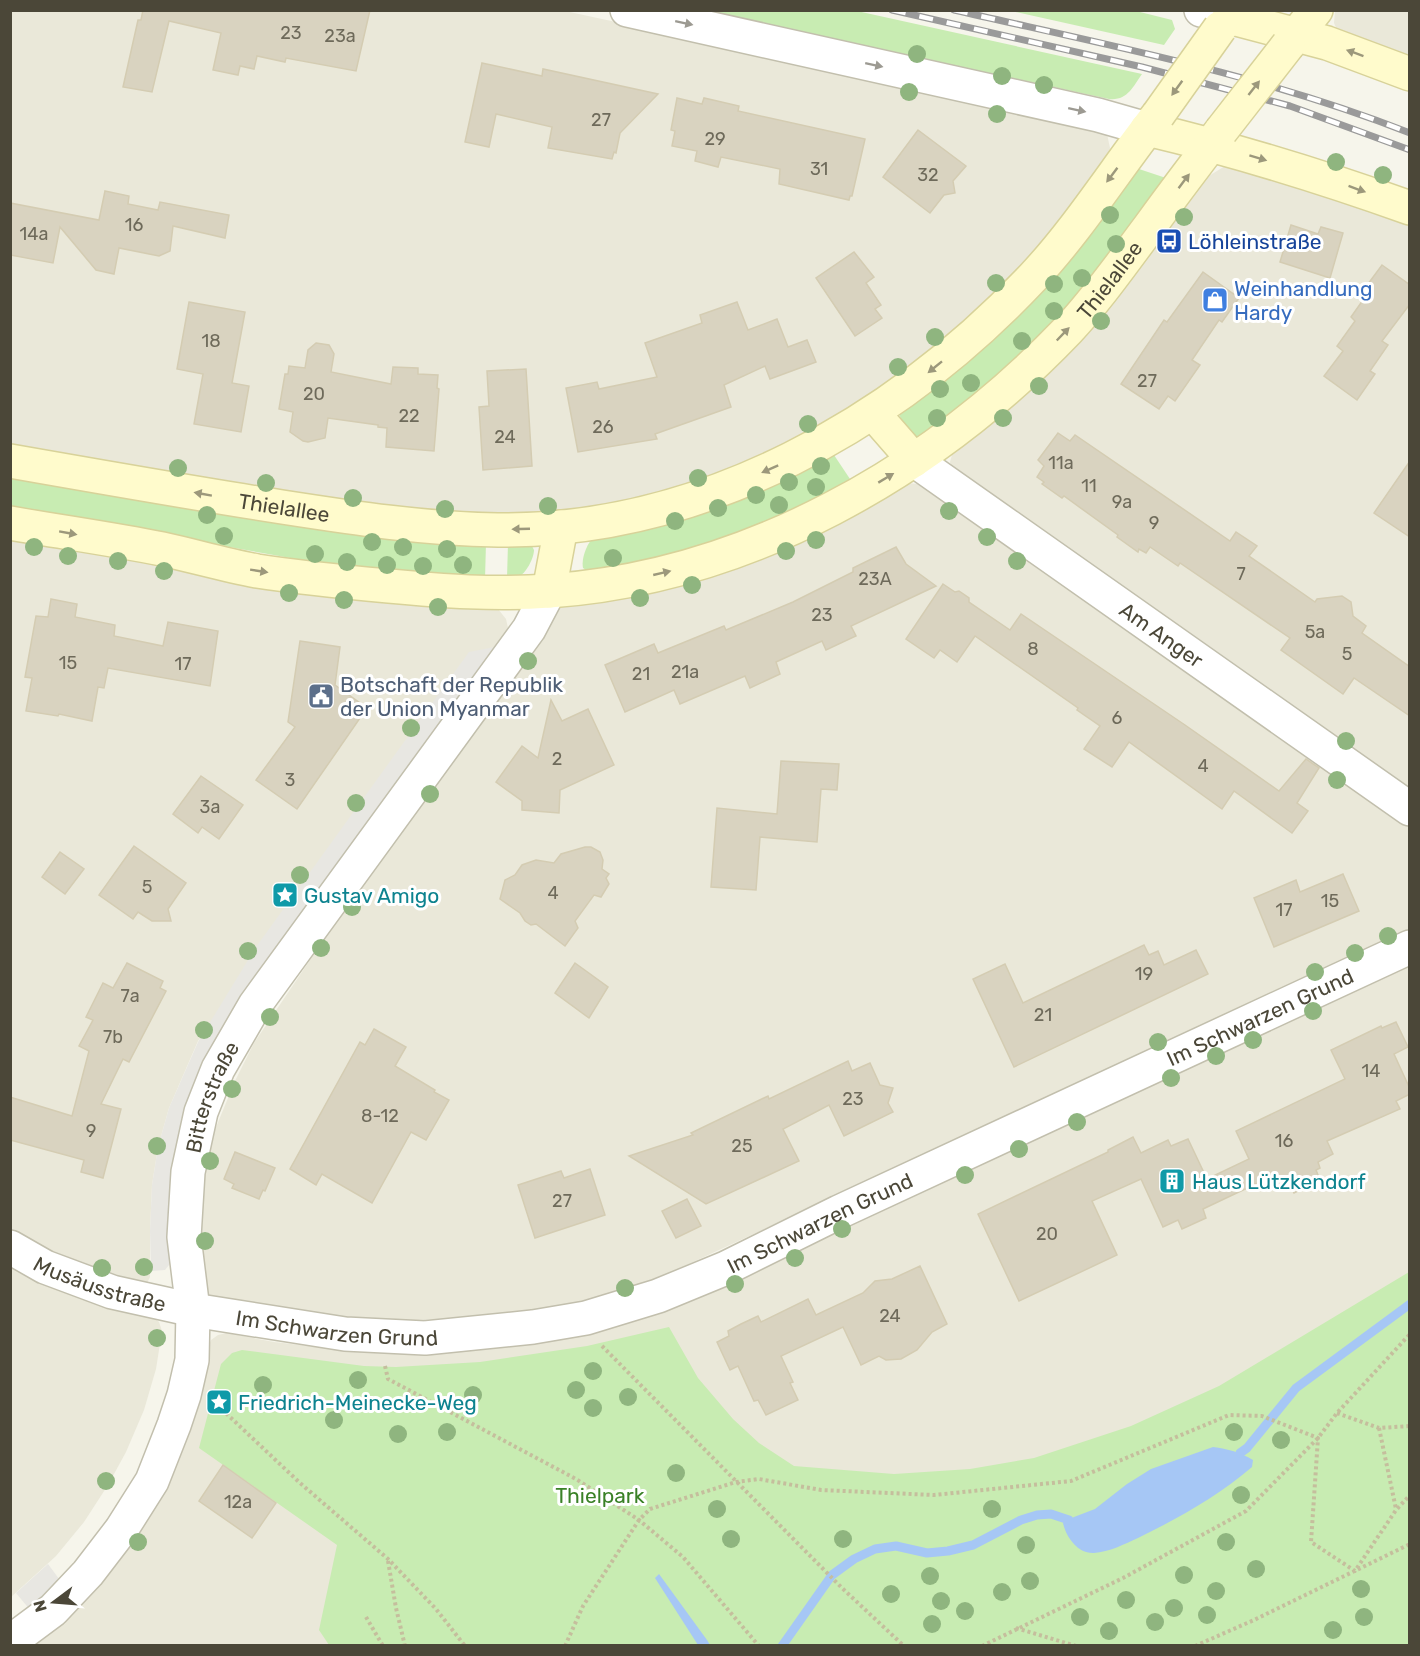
<svg xmlns="http://www.w3.org/2000/svg" width="1420" height="1656" font-family="Rubik,sans-serif">
  <style>
    .residential { fill: #eae8d9 }
    .green { fill: #c8ecb2 }
    .parking { fill: #e8e7e2 }
    .water { fill: #a6c7f5 }
    .lines { fill: none; stroke-linecap: round; stroke-linejoin: round }
    .stream { stroke: #a6c7f5; stroke-width: 9 }
    .building { fill: #d9d3c0; stroke: #d4ccb2; stroke-width: 1.5 }
    .minor-casing { stroke: #c2bfad; stroke-width: 36 }
    .secondary-casing { stroke: #d8d299; stroke-width: 36 }
    .path { stroke: #c5be9d; stroke-width: 4; stroke-dasharray: 3 3; stroke-linecap: butt }
    .minor { stroke: #fff; stroke-width: 33 }
    .secondary { stroke: #fffbcc; stroke-width: 33 }
    .rail-casing { stroke: #9a9a9a; stroke-width: 7 }
    .rail { stroke: #fff; stroke-width: 4.5; stroke-dasharray: 14; stroke-linecap: butt }
    .secondary-bridge-casing { stroke: #d8d299; stroke-width: 36; stroke-linecap: butt }
    .secondary-bridge { stroke: #fffbcc; stroke-width: 33 }
    .tree { fill: #8fb57f }
    .oneway { fill: #9c9a92 }
    .oneway2 { fill: #9c987b }
    .labels { text-anchor: middle; dominant-baseline: central; stroke-width: 6; stroke-linejoin: round; paint-order: stroke }
    .number-label { font-size: 18px; fill: #6e6a5a }
    .transit-label { font-size: 21px; fill: #164399; stroke: #fff; text-anchor: start }
    .street-label { font-size: 21px; fill: #4b4738; stroke: #fff }
    .shop-label { font-size: 21px; fill: #366cbe; stroke: #fff; text-anchor: start }
    .service-label { font-size: 21px; fill: #4e5e75; stroke: #fff; text-anchor: start }
    .culture-label { font-size: 21px; fill: #0d838f; stroke: #fff; text-anchor: start }
    .park-label { font-size: 21px; fill: #3a8127; stroke: #fff }
  </style>
  <rect width="100%" height="100%" fill="#f6f5eb"/>
  <g class="residential">
    <polygon points="10,11 565,11 1093,125 1107,134 1110,148 1109,155 1053,231 1007,283 926,356 817,430 705,481 601,508 497,516 398,511 11,445"/>
    <polygon points="1335,11 1409,11 1409,61 1337,30 1334,23"/>
    <polygon points="1225,166 1287,176 1409,221 1409,793 952,471 950,462 954,448 1204,179"/>
    <polygon points="908,483 917,484 926,490 1409,825 1409,931 654,1280 570,1306 472,1318 391,1321 354,1320 212,1299 205,1292 198,1228 201,1180 214,1132 235,1081 254,1043 360,886 559,609 565,604"/>
    <polygon points="10,535 498,609 506,619 508,628 507,633 198,1041 169,1108 158,1147 152,1185 150,1231 150,1277 147,1283 140,1285 54,1255 11,1231"/>
    <polygon points="1409,960 1409,1645 30,1646 84,1600 120,1560 154,1505 211,1340 218,1335 227,1333 274,1342 369,1353 456,1352 526,1342"/>
    <polygon points="10,1261 152,1316 159,1322 162,1331 156,1369 144,1410 126,1452 108,1485 84,1522 56,1556 11,1597"/>
  </g>
  <g class="green">
    <path d="M699,11H857L1142,74C1133,87 1127,101 1109,99Z"/>
    <polygon points="1011,11 1136,11 1172,20 1175,29 1164,45"/>
    <path d="M1133,167L1169,179L1077,299L990,385L918,438C909,434 898,421 900,411Z"/>
    <path d="M832,452L852,482L772,522L685,553L589,572L583,568C581,558 587,544 594,536Z"/>
    <polygon points="10,472 486,543 485,579 330,565 11,508"/>
    <path d="M508,543L531,544L534,550C534,558 526,574 518,577C516,578 510,578 507,578Z"/>
    <polygon points="1409,1272 1409,1645 329,1645 319,1630 337,1545 199,1448 221,1364 232,1353 242,1350 364,1366 396,1367 480,1362 587,1346 669,1327 698,1378 733,1419 759,1443 794,1466 894,1474 970,1469 1034,1458 1131,1426 1219,1386"/>
  </g>
  <g class="parking">
    <polygon points="500,646 243,1004 173,1260 165,1270 151,1271 150,1231 152,1185 158,1147 169,1108 198,1042 256,947 469,652"/>
    <polygon points="48,1564 62,1583 31,1611 16,1593"/>
  </g>
  <g class="water">
    <path d="M1213,1447C1228,1449 1240,1452 1253,1460L1252,1467C1218,1496 1179,1518 1138,1538C1125,1544 1109,1552 1094,1553C1078,1554 1066,1537 1063,1523L1074,1517L1095,1509L1127,1484L1151,1469Z"/>
    <polygon points="659,1574 707,1640 710,1645 698,1645 655,1578"/>
  </g>
  <g class="lines">
    <g class="stream">
      <polyline points="1240,1453 1247,1448 1296,1388 1410,1304"/>
      <polyline points="782,1646 832,1575 854,1559 875,1549 896,1546 927,1553 948,1551 973,1545 1021,1520 1037,1515 1051,1514 1069,1520"/>
    </g>
  </g>
  <g class="building">
    <polygon points="143,10 370,10 356,71 286,58 285,62 257,56 254,69 240,66 238,75 213,70 221,33 169,21 152,92 123,87 138,20 141,20"/>
    <polygon points="482,63 542,76 543,69 658,94 620,133 616,153 614,152 612,159 548,148 552,127 496,114 489,147 465,142"/>
    <polygon points="677,98 702,104 704,98 739,106 738,111 865,139 852,196 850,196 849,200 779,184 780,169 721,157 718,167 695,161 697,151 672,146 675,131 671,130"/>
    <polygon points="918,130 966,166 953,181 955,193 944,195 930,213 883,177"/>
    <polygon points="105,191 129,196 128,204 158,210 160,202 229,215 225,238 173,226 170,251 159,256 119,248 114,274 96,270 60,227 53,263 10,255 10,203 99,220"/>
    <polygon points="1291,225 1318,234 1321,227 1343,233 1330,278 1280,262"/>
    <polygon points="854,252 874,277 866,283 881,305 875,309 882,318 855,336 816,278"/>
    <polygon points="1382,265 1410,285 1410,304 1382,341 1388,345 1370,371 1375,374 1357,400 1324,376 1343,351 1337,346 1355,321 1351,317 1368,293 1362,292"/>
    <polygon points="1203,272 1239,298 1222,322 1219,320 1192,360 1200,365 1175,401 1168,396 1159,409 1121,384 1164,320 1167,322"/>
    <polygon points="189,302 245,312 232,383 249,386 241,432 194,424 203,374 177,369"/>
    <polygon points="737,302 748,330 777,319 788,347 807,340 816,362 770,379 765,366 724,385 731,407 655,434 657,439 578,452 566,388 597,382 599,389 657,377 645,343 702,323 700,315"/>
    <polygon points="316,343 329,345 334,354 331,372 391,384 393,367 418,368 418,374 438,375 437,388 439,389 434,451 386,447 387,428 378,427 378,425 328,418 325,438 308,442 303,441 290,432 293,412 279,409 285,374 288,374 289,366 305,368 308,350"/>
    <polygon points="526,369 532,466 483,470 479,407 489,406 487,371"/>
    <polygon points="1058,433 1070,441 1075,435 1230,541 1236,532 1257,546 1249,556 1315,602 1317,599 1342,596 1351,602 1353,616 1366,626 1362,633 1410,667 1410,716 1354,678 1343,694 1281,650 1290,638 1180,563 1178,566 1150,547 1146,553 1139,549 1138,552 1117,537 1118,535 1064,496 1062,498 1042,484 1044,482 1037,477 1044,466 1038,460"/>
    <polygon points="1410,461 1410,537 1374,513"/>
    <polygon points="896,547 906,564 936,586 851,626 856,636 826,650 822,641 776,662 780,674 750,688 745,676 680,704 674,690 625,712 605,665 654,644 658,653 724,626 726,630 793,602 853,572 853,568"/>
    <polygon points="943,584 955,592 959,591 969,598 969,602 1010,630 1021,614 1185,725 1279,791 1306,759 1319,768 1297,803 1308,811 1292,833 1234,791 1222,809 1129,742 1112,767 1084,749 1100,726 1077,710 1078,708 975,636 957,662 940,650 934,658 906,639"/>
    <polygon points="51,599 77,604 75,617 115,625 114,636 163,646 168,622 218,631 210,686 108,668 104,688 98,687 92,721 59,714 58,716 26,711 32,678 25,677 36,616 48,617"/>
    <polygon points="300,641 340,647 335,685 367,708 297,809 256,780 295,727 288,722"/>
    <polygon points="551,700 562,721 588,709 614,765 560,790 559,813 522,810 522,801 496,782 522,746 538,758"/>
    <polygon points="781,761 839,764 837,790 821,789 817,842 760,837 756,890 711,887 717,808 777,814"/>
    <polygon points="201,776 243,805 219,839 202,827 198,833 173,814"/>
    <polygon points="134,846 186,883 168,909 171,921 152,921 138,912 133,919 99,895"/>
    <polygon points="585,847 591,847 600,852 603,860 602,869 609,874 606,878 609,884 601,897 594,895 575,921 578,928 565,946 536,924 531,925 525,921 520,913 500,899 505,880 515,875 522,865 536,860 554,863 561,854"/>
    <polygon points="60,852 84,869 65,894 42,877"/>
    <polygon points="1343,874 1359,911 1274,947 1254,898 1296,880 1300,892"/>
    <polygon points="1144,945 1149,955 1158,951 1164,965 1196,950 1208,974 1014,1067 973,979 1005,964 1023,1003"/>
    <polygon points="127,963 163,981 160,988 166,991 129,1062 123,1059 101,1104 121,1109 103,1178 81,1172 84,1160 10,1140 10,1097 72,1116 89,1051 79,1046 93,1020 86,1017 103,983 113,988"/>
    <polygon points="575,963 608,987 589,1018 555,993"/>
    <polygon points="1396,1022 1408,1047 1394,1054 1410,1089 1410,1094 1396,1101 1400,1109 1327,1141 1333,1154 1318,1162 1320,1168 1316,1170 1320,1180 1294,1193 1289,1183 1284,1185 1281,1179 1265,1186 1262,1181 1203,1209 1206,1218 1182,1229 1178,1220 1163,1227 1141,1179 1092,1201 1117,1255 1019,1301 978,1214 1108,1152 1108,1150 1133,1137 1141,1153 1168,1140 1171,1146 1188,1139 1207,1179 1249,1159 1236,1131 1345,1079 1331,1050 1381,1026 1382,1028"/>
    <polygon points="374,1029 406,1047 395,1066 435,1090 434,1092 449,1100 426,1140 411,1132 372,1203 322,1174 316,1185 290,1169 360,1042 365,1045"/>
    <polygon points="848,1061 852,1071 870,1063 880,1085 893,1088 888,1103 893,1112 844,1136 829,1105 783,1129 799,1161 706,1204 629,1156 693,1135 691,1133 768,1096 769,1099"/>
    <polygon points="235,1152 275,1168 265,1191 263,1190 259,1199 232,1188 234,1184 224,1179"/>
    <polygon points="590,1169 605,1215 535,1238 518,1185 561,1171 564,1178"/>
    <polygon points="687,1199 701,1226 676,1238 662,1211"/>
    <polygon points="920,1266 947,1324 932,1332 917,1350 901,1359 886,1360 879,1356 861,1365 843,1327 781,1356 793,1382 790,1383 798,1400 766,1415 758,1400 754,1401 738,1366 730,1370 717,1342 729,1336 728,1331 741,1324 758,1316 761,1322 808,1299 816,1315 863,1293 875,1281 892,1279"/>
    <polygon points="223,1465 276,1503 252,1538 199,1501"/>
  </g>
  <g class="lines">
    <defs>
      <g id="minor">
        <polyline points="627,10 1098,115 1147,129"/>
        <polyline points="1201,10 1229,17"/>
        <path id="s1" d="M914,460L1410,809"/>
        <path id="s2" d="M10,1247L45,1267L112,1292L193,1310L345,1334L425,1338L533,1327L586,1318L658,1296L726,1268L839,1212L1410,947"/>
        <path id="s3" d="M10,1642L53,1610L88,1573L121,1530L152,1481L174,1425L184,1395L192,1360L193,1310L184,1237L188,1172L201,1112L218,1069L255,1005L529,629L549,591"/>
      </g>
      <g id="secondary">
        <polyline points="1229,17 1327,43 1410,74"/>
        <polyline points="1288,45 1316,10"/>
        <path d="M1147,129C1236,150 1323,177 1410,208"/>
        <polyline points="873,413 914,460"/>
        <path id="s4" d="M10,461C101,477 192,493 282,507C353,518 425,529 498,530C703,532 896,423 1034,276C1079,228 1117,167 1158,115"/>
        <path id="s5" d="M10,523C61,532 112,539 162,549C194,556 225,565 257,571C301,578 345,582 389,586C442,591 496,595 549,591C748,577 932,472 1068,330C1098,298 1123,262 1150,226C1173,194 1197,163 1221,131"/>
        <polyline points="549,591 561,527"/>
      </g>
    </defs>
    <use href="#minor" class="minor-casing"/>
    <use href="#secondary" class="secondary-casing"/>
    <g class="path">
      <polyline points="602,1346 842,1588 904,1646"/>
      <polyline points="385,1366 388,1379 576,1479 639,1520 683,1557 759,1646"/>
      <polyline points="213,1401 300,1483 388,1559 436,1609 465,1646"/>
      <polyline points="1337,1413 1379,1428 1410,1426"/>
      <polyline points="1379,1428 1396,1509"/>
      <polyline points="388,1561 396,1608 405,1646"/>
      <polyline points="366,1617 383,1646"/>
      <polyline points="1016,1628 1076,1646"/>
      <polyline points="565,1646 583,1606 639,1520 650,1509 736,1482 759,1479 821,1490 934,1495 1071,1481 1229,1415 1262,1416 1318,1438 1311,1542 1355,1571 1396,1510 1410,1495"/>
      <polyline points="982,1646 1123,1578 1246,1511 1318,1438 1337,1413 1410,1334"/>
      <polyline points="1195,1646 1254,1620 1410,1544"/>
    </g>
    <use href="#minor" class="minor"/>
    <use href="#secondary" class="secondary"/>
    <defs>
      <g id="rail">
        <polyline points="892,10 1142,67 1290,106 1410,150"/>
        <path d="M954,10C1107,45 1263,75 1410,133"/>
      </g>
    </defs>
    <use href="#rail" class="rail-casing"/>
    <use href="#rail" class="rail"/>
    <defs>
      <g id="secondary-bridge">
        <polyline points="1158,115 1220,28"/>
        <polyline points="1221,131 1288,45"/>
      </g>
    </defs>
    <use href="#secondary-bridge" class="secondary-bridge-casing"/>
    <use href="#secondary-bridge" class="secondary-bridge"/>
  </g>
  <g class="tree">
    <circle cx="917" cy="54" r="9"/>
    <circle cx="1002" cy="76" r="9"/>
    <circle cx="1044" cy="85" r="9"/>
    <circle cx="909" cy="92" r="9"/>
    <circle cx="997" cy="114" r="9"/>
    <circle cx="1336" cy="162" r="9"/>
    <circle cx="1383" cy="175" r="9"/>
    <circle cx="1110" cy="215" r="9"/>
    <circle cx="1184" cy="217" r="9"/>
    <circle cx="1116" cy="244" r="9"/>
    <circle cx="1082" cy="278" r="9"/>
    <circle cx="996" cy="283" r="9"/>
    <circle cx="1054" cy="284" r="9"/>
    <circle cx="1054" cy="311" r="9"/>
    <circle cx="1101" cy="321" r="9"/>
    <circle cx="935" cy="337" r="9"/>
    <circle cx="1022" cy="341" r="9"/>
    <circle cx="898" cy="367" r="9"/>
    <circle cx="971" cy="383" r="9"/>
    <circle cx="1039" cy="386" r="9"/>
    <circle cx="940" cy="389" r="9"/>
    <circle cx="937" cy="418" r="9"/>
    <circle cx="1003" cy="418" r="9"/>
    <circle cx="808" cy="424" r="9"/>
    <circle cx="821" cy="466" r="9"/>
    <circle cx="178" cy="468" r="9"/>
    <circle cx="698" cy="478" r="9"/>
    <circle cx="789" cy="482" r="9"/>
    <circle cx="266" cy="483" r="9"/>
    <circle cx="816" cy="487" r="9"/>
    <circle cx="756" cy="495" r="9"/>
    <circle cx="353" cy="498" r="9"/>
    <circle cx="779" cy="505" r="9"/>
    <circle cx="548" cy="506" r="9"/>
    <circle cx="718" cy="508" r="9"/>
    <circle cx="445" cy="509" r="9"/>
    <circle cx="949" cy="511" r="9"/>
    <circle cx="207" cy="515" r="9"/>
    <circle cx="675" cy="521" r="9"/>
    <circle cx="224" cy="536" r="9"/>
    <circle cx="987" cy="537" r="9"/>
    <circle cx="816" cy="540" r="9"/>
    <circle cx="372" cy="542" r="9"/>
    <circle cx="34" cy="547" r="9"/>
    <circle cx="403" cy="547" r="9"/>
    <circle cx="447" cy="549" r="9"/>
    <circle cx="786" cy="551" r="9"/>
    <circle cx="315" cy="554" r="9"/>
    <circle cx="68" cy="556" r="9"/>
    <circle cx="613" cy="558" r="9"/>
    <circle cx="118" cy="561" r="9"/>
    <circle cx="1017" cy="561" r="9"/>
    <circle cx="347" cy="562" r="9"/>
    <circle cx="387" cy="565" r="9"/>
    <circle cx="463" cy="565" r="9"/>
    <circle cx="423" cy="566" r="9"/>
    <circle cx="164" cy="571" r="9"/>
    <circle cx="692" cy="585" r="9"/>
    <circle cx="289" cy="593" r="9"/>
    <circle cx="640" cy="598" r="9"/>
    <circle cx="344" cy="600" r="9"/>
    <circle cx="438" cy="607" r="9"/>
    <circle cx="528" cy="661" r="9"/>
    <circle cx="411" cy="728" r="9"/>
    <circle cx="1346" cy="741" r="9"/>
    <circle cx="1337" cy="780" r="9"/>
    <circle cx="430" cy="794" r="9"/>
    <circle cx="356" cy="803" r="9"/>
    <circle cx="300" cy="875" r="9"/>
    <circle cx="352" cy="907" r="9"/>
    <circle cx="1388" cy="936" r="9"/>
    <circle cx="321" cy="948" r="9"/>
    <circle cx="248" cy="951" r="9"/>
    <circle cx="1355" cy="953" r="9"/>
    <circle cx="1315" cy="972" r="9"/>
    <circle cx="1313" cy="1011" r="9"/>
    <circle cx="270" cy="1017" r="9"/>
    <circle cx="204" cy="1030" r="9"/>
    <circle cx="1253" cy="1040" r="9"/>
    <circle cx="1158" cy="1042" r="9"/>
    <circle cx="1216" cy="1056" r="9"/>
    <circle cx="1171" cy="1078" r="9"/>
    <circle cx="232" cy="1089" r="9"/>
    <circle cx="1077" cy="1122" r="9"/>
    <circle cx="157" cy="1146" r="9"/>
    <circle cx="1019" cy="1149" r="9"/>
    <circle cx="210" cy="1161" r="9"/>
    <circle cx="965" cy="1175" r="9"/>
    <circle cx="842" cy="1229" r="9"/>
    <circle cx="205" cy="1241" r="9"/>
    <circle cx="795" cy="1258" r="9"/>
    <circle cx="144" cy="1267" r="9"/>
    <circle cx="102" cy="1268" r="9"/>
    <circle cx="735" cy="1284" r="9"/>
    <circle cx="625" cy="1288" r="9"/>
    <circle cx="157" cy="1338" r="9"/>
    <circle cx="593" cy="1371" r="9"/>
    <circle cx="358" cy="1380" r="9"/>
    <circle cx="263" cy="1385" r="9"/>
    <circle cx="576" cy="1390" r="9"/>
    <circle cx="473" cy="1395" r="9"/>
    <circle cx="628" cy="1397" r="9"/>
    <circle cx="593" cy="1408" r="9"/>
    <circle cx="334" cy="1420" r="9"/>
    <circle cx="447" cy="1432" r="9"/>
    <circle cx="1234" cy="1432" r="9"/>
    <circle cx="398" cy="1434" r="9"/>
    <circle cx="1281" cy="1440" r="9"/>
    <circle cx="676" cy="1473" r="9"/>
    <circle cx="106" cy="1481" r="9"/>
    <circle cx="1241" cy="1495" r="9"/>
    <circle cx="717" cy="1509" r="9"/>
    <circle cx="992" cy="1509" r="9"/>
    <circle cx="731" cy="1539" r="9"/>
    <circle cx="843" cy="1539" r="9"/>
    <circle cx="138" cy="1542" r="9"/>
    <circle cx="1226" cy="1542" r="9"/>
    <circle cx="1026" cy="1545" r="9"/>
    <circle cx="1256" cy="1569" r="9"/>
    <circle cx="1184" cy="1575" r="9"/>
    <circle cx="930" cy="1576" r="9"/>
    <circle cx="1030" cy="1581" r="9"/>
    <circle cx="1361" cy="1589" r="9"/>
    <circle cx="1216" cy="1591" r="9"/>
    <circle cx="1002" cy="1592" r="9"/>
    <circle cx="891" cy="1594" r="9"/>
    <circle cx="1126" cy="1600" r="9"/>
    <circle cx="941" cy="1601" r="9"/>
    <circle cx="1174" cy="1608" r="9"/>
    <circle cx="965" cy="1611" r="9"/>
    <circle cx="1207" cy="1615" r="9"/>
    <circle cx="1080" cy="1617" r="9"/>
    <circle cx="1364" cy="1617" r="9"/>
    <circle cx="1155" cy="1622" r="9"/>
    <circle cx="932" cy="1624" r="9"/>
    <circle cx="1333" cy="1630" r="9"/>
    <circle cx="1109" cy="1631" r="9"/>
  </g>
  <defs><path id="oneway-solid" d="M-6-.8H1V-3.2L6.5 0L1 3.2V.8H-6Z" transform="scale(1.5)"/></defs>
  <g class="oneway">
    <use href="#oneway-solid" transform="translate(684 23) rotate(12)"/>
    <use href="#oneway-solid" transform="translate(874 65) rotate(12)"/>
    <use href="#oneway-solid" transform="translate(1077 110) rotate(12)"/>
  </g>
  <g class="oneway2">
    <use href="#oneway-solid" transform="translate(1355 53) rotate(-160)"/>
    <use href="#oneway-solid" transform="translate(1177 88) rotate(126)"/>
    <use href="#oneway-solid" transform="translate(1254 88) rotate(-52)"/>
    <use href="#oneway-solid" transform="translate(1258 158) rotate(17)"/>
    <use href="#oneway-solid" transform="translate(1112 175) rotate(127)"/>
    <use href="#oneway-solid" transform="translate(1184 181) rotate(-53)"/>
    <use href="#oneway-solid" transform="translate(1357 189) rotate(20)"/>
    <use href="#oneway-solid" transform="translate(1063 334) rotate(-46)"/>
    <use href="#oneway-solid" transform="translate(935 367) rotate(141)"/>
    <use href="#oneway-solid" transform="translate(770 469) rotate(156)"/>
    <use href="#oneway-solid" transform="translate(886 478) rotate(-31)"/>
    <use href="#oneway-solid" transform="translate(203 494) rotate(-170)"/>
    <use href="#oneway-solid" transform="translate(521 529) rotate(178)"/>
    <use href="#oneway-solid" transform="translate(68 533) rotate(10)"/>
    <use href="#oneway-solid" transform="translate(259 571) rotate(9)"/>
    <use href="#oneway-solid" transform="translate(662 573) rotate(-13)"/>
  </g>
  <defs>
    <symbol id="bus-square" viewBox="-11 -11 22 22"><rect x="-9" y="-9" width="18" height="18" rx="4" fill="#1a4fb4" stroke="#fff"/><path d="M-5-6H5V4H4V6H2V4H-2V6H-4V4H-5ZM-3.5-4V0h7V-4ZM-3.5 1.2v1.5H-2V1.2ZM2 1.2v1.5H3.5V1.2Z" fill="#fff"/></symbol>
    <symbol id="shop-square" viewBox="-11 -11 22 22"><rect x="-9" y="-9" width="18" height="18" rx="4" fill="#3f7fe0" stroke="#fff"/><path d="M-5-2.5h2.3a2.7 3.5 0 0 1 5.4 0H5L5.5 6h-11ZM-1.5-2.5h3a1.5 2.3 0 0 0-3 0Z" fill="#fff"/></symbol>
    <symbol id="civic-square" viewBox="-11 -11 22 22"><rect x="-9" y="-9" width="18" height="18" rx="4" fill="#5c6f8a" stroke="#fff"/><path d="M-.6-6.5H3V-4.5H.6V-3L4-1V1h2V6H-6V1h2V-1L-.6-3ZM-1.2 2.5V6h2.4V2.5Z" fill="#fff"/></symbol>
    <symbol id="sight-square" viewBox="-11 -11 22 22"><rect x="-9" y="-9" width="18" height="18" rx="4" fill="#0f9aa8" stroke="#fff"/><path d="M0-6L1.8-2.2L6-1.7L2.9 1.2L3.7 5.4L0 3.3L-3.7 5.4L-2.9 1.2L-6-1.7L-1.8-2.2Z" fill="#fff"/></symbol>
    <symbol id="building-square" viewBox="-11 -11 22 22"><rect x="-9" y="-9" width="18" height="18" rx="4" fill="#0f9aa8" stroke="#fff"/><path d="M-4-6H4V6H1V3H-1V6H-4ZM-2.5-4.3h1.7v1.8h-1.7ZM.8-4.3h1.7v1.8H.8ZM-2.5-1h1.7V.8h-1.7ZM.8-1h1.7V.8H.8Z" fill="#fff"/></symbol>
  </defs>
  <g fill-rule="evenodd">
    <use href="#bus-square" x="1154" y="226" width="30" height="30"/>
    <use href="#shop-square" x="1200" y="285" width="30" height="30"/>
    <use href="#civic-square" x="306" y="681" width="30" height="30"/>
    <use href="#sight-square" x="270" y="880" width="30" height="30"/>
    <use href="#building-square" x="1157" y="1166" width="30" height="30"/>
    <use href="#sight-square" x="204" y="1387" width="30" height="30"/>
  </g>
  <g class="labels">
    <g class="number-label">
      <text x="291" y="33">23</text>
      <text x="340" y="36">23a</text>
      <text x="601" y="120">27</text>
      <text x="715" y="139">29</text>
      <text x="819" y="169">31</text>
      <text x="928" y="175">32</text>
      <text x="134" y="225">16</text>
      <text x="34" y="234">14a</text>
      <text x="211" y="341">18</text>
      <text x="1147" y="381">27</text>
      <text x="314" y="394">20</text>
      <text x="409" y="416">22</text>
      <text x="603" y="427">26</text>
      <text x="505" y="437">24</text>
      <text x="1061" y="463">11a</text>
      <text x="1089" y="486">11</text>
      <text x="1122" y="502">9a</text>
      <text x="1154" y="523">9</text>
      <text x="1241" y="574">7</text>
      <text x="875" y="579">23A</text>
      <text x="822" y="615">23</text>
      <text x="1315" y="632">5a</text>
      <text x="1033" y="649">8</text>
      <text x="1347" y="654">5</text>
      <text x="68" y="663">15</text>
      <text x="183" y="664">17</text>
      <text x="685" y="672">21a</text>
      <text x="641" y="674">21</text>
      <text x="1117" y="718">6</text>
      <text x="557" y="759">2</text>
      <text x="1203" y="766">4</text>
      <text x="290" y="780">3</text>
      <text x="210" y="807">3a</text>
      <text x="147" y="887">5</text>
      <text x="553" y="893">4</text>
      <text x="1330" y="901">15</text>
      <text x="1284" y="910">17</text>
      <text x="1144" y="974">19</text>
      <text x="130" y="996">7a</text>
      <text x="1043" y="1015">21</text>
      <text x="113" y="1037">7b</text>
      <text x="1371" y="1071">14</text>
      <text x="853" y="1099">23</text>
      <text x="380" y="1116">8-12</text>
      <text x="91" y="1131">9</text>
      <text x="1284" y="1141">16</text>
      <text x="742" y="1146">25</text>
      <text x="562" y="1201">27</text>
      <text x="1047" y="1234">20</text>
      <text x="890" y="1316">24</text>
      <text x="238" y="1502">12a</text>
    </g>
    <g class="transit-label">
      <text x="1188" y="241">Löhleinstraße</text>
    </g>
    <g class="street-label">
      <text stroke="none"><textPath href="#s5" startOffset="1204">Thielallee</textPath></text>
      <text stroke="none"><textPath href="#s4" startOffset="278">Thielallee</textPath></text>
      <text stroke="none"><textPath href="#s1" startOffset="303">Am Anger</textPath></text>
      <text stroke="none"><textPath href="#s2" startOffset="1330">Im Schwarzen Grund</textPath></text>
      <text stroke="none"><textPath href="#s3" startOffset="612">Bitterstraße</textPath></text>
      <text stroke="none"><textPath href="#s2" startOffset="844">Im Schwarzen Grund</textPath></text>
      <text stroke="none"><textPath href="#s2" startOffset="98">Musäusstraße</textPath></text>
      <text stroke="none"><textPath href="#s2" startOffset="340">Im Schwarzen Grund</textPath></text>
    </g>
    <g class="shop-label">
      <text x="1234" y="288">Weinhandlung<tspan x="1234" dy="24">Hardy</tspan></text>
    </g>
    <g class="service-label">
      <text x="340" y="684">Botschaft der Republik<tspan x="340" dy="24">der Union Myanmar</tspan></text>
    </g>
    <g class="culture-label">
      <text x="304" y="895">Gustav Amigo</text>
      <text x="1192" y="1181">Haus Lützkendorf</text>
      <text x="238" y="1402">Friedrich-Meinecke-Weg</text>
    </g>
    <g class="park-label">
      <text x="600" y="1495">Thielpark</text>
    </g>
  </g>
  <rect width="1420" height="1656" fill="none" stroke="#4b4738" stroke-width="24"/>
  <g transform="translate(54 1602) rotate(254)" stroke="#ffffff" stroke-width="4.5" paint-order="stroke">
  <path d="M0-4.5L10 22L0 15L-10 22Z" fill="#4b4738"/>
  <text y="-9" font-size="16" font-weight="bold" text-anchor="middle" fill="#4b4738">N</text>
  </g>
</svg>
